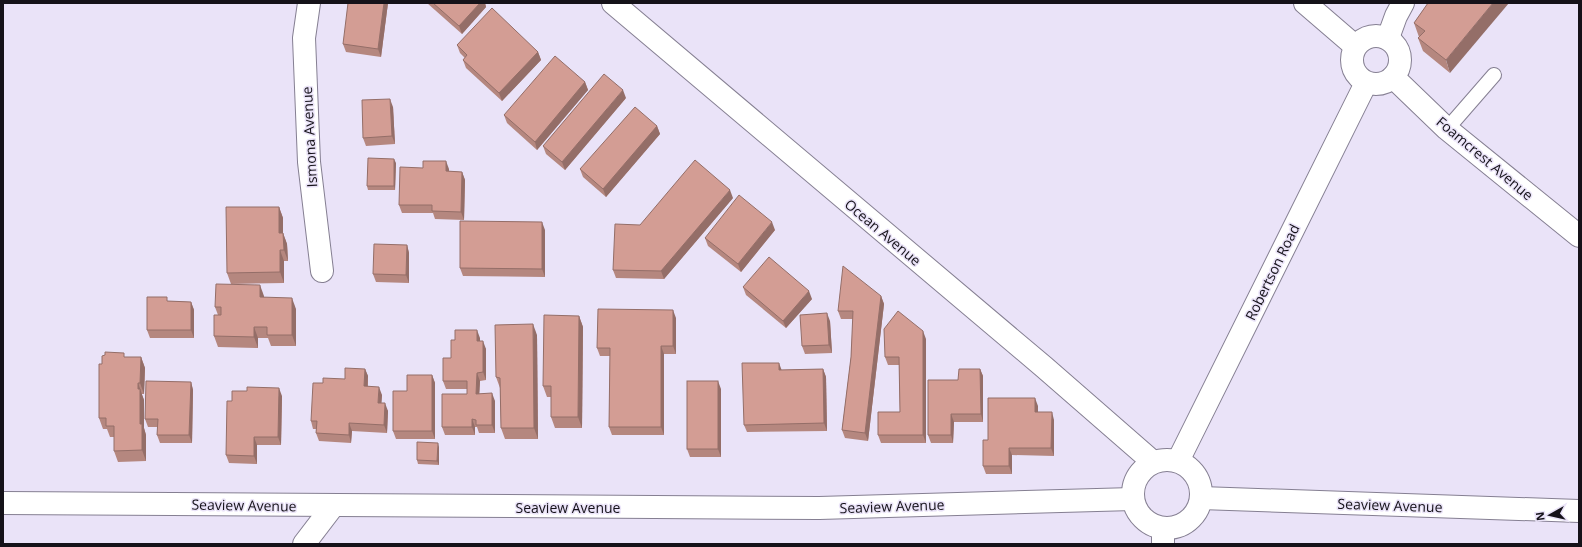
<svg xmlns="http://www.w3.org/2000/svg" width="1582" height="547" font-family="'Open Sans',sans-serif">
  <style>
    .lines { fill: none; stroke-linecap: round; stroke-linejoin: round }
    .lane-casing { stroke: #857f92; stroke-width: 16 }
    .street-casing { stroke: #857f92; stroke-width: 24 }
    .secondary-casing { stroke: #857f92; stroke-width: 24 }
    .lane { stroke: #fff; stroke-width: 14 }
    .street { stroke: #fff; stroke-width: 22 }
    .secondary { stroke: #fff; stroke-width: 22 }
    .wall { fill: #b5877f }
    .shaded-wall { fill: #946e68 }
    .building { fill: #d39d94; stroke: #946e68 }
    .labels { text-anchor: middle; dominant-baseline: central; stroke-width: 3; stroke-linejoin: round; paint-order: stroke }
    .street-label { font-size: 14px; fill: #151219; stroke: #eae3f8 }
  </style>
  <rect width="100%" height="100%" fill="#eae3f8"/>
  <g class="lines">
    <defs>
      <polyline id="lane" points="1447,129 1494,75"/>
      <g id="street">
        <polyline points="309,3 304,38 309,162 322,271"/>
        <polyline points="613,3 1044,367 1153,462"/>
        <polyline points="1305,3 1355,46"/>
        <polyline points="1393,77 1447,129 1579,236"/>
        <polyline points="1201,498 1579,511"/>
        <polyline points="1163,544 1163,528"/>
      </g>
      <g id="secondary">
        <circle cx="1376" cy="60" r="24"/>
        <polyline points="1388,38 1396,16 1403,3"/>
        <circle cx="1167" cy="494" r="34"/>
        <polyline points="1178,461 1366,83"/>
        <polyline points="3,503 819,508 1133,499"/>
        <polyline points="304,544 333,506"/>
      </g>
    </defs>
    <use href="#lane" class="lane-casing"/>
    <use href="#street" class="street-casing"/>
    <use href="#secondary" class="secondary-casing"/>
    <use href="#lane" class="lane"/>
    <use href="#street" class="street"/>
    <use href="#secondary" class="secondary"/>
  </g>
  <g class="wall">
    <polygon points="388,3 381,57 346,52 343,44"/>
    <polygon points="427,3 485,3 486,7 462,34"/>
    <polygon points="1428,3 1450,73 1423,51 1418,38 1419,37 1414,23"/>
    <polygon points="457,45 538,52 541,60 502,101 466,68 463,60 465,58 460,53"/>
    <polygon points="585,82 588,90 537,150 507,123 504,115"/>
    <polygon points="626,98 565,170 546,154 543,146"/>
    <polygon points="393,107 395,144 366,146 363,138"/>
    <polygon points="657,126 660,134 606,197 583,177 580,169"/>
    <polygon points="396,163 395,190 368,190 367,186"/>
    <polygon points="449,169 449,171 462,172 465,180 464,220 435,219 433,213 402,213 399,205"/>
    <polygon points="733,198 664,279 616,278 613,270 640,225"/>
    <polygon points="279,207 283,218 283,233 287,244 288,261 284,261 284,283 231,284 227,273"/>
    <polygon points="545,230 545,277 463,276 460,268"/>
    <polygon points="775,230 741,272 708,246 705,238"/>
    <polygon points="407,245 409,253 409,283 376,282 373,274"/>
    <polygon points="743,287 812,299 786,328 746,295"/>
    <polygon points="264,296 264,297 296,309 296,346 271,346 268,338 258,338 258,348 218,347 214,336 218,315 215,307"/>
    <polygon points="881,296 884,304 868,441 845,438 842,430 851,357 853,319 841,319 838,311"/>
    <polygon points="168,301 191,302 194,310 194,338 150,338 147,330"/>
    <polygon points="579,316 583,327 582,428 555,428 551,417 551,397 547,397 543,386"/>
    <polygon points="676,318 676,354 664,354 664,435 612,435 609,427 610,356 600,356 597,348"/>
    <polygon points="830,321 832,353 805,354 802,346"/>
    <polygon points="537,335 538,439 505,439 501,428 500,388 496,377"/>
    <polygon points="480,338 480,341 486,349 486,380 480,381 479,394 495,401 495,433 479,433 477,427 475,427 475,435 445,435 442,427 467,394 467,389 446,389 443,381 451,358"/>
    <polygon points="926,339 926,443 881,443 878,435 900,412 899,365 888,365 885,357"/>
    <polygon points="126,357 141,357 145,368 144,394 142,394 142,395 144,400 144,428 146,435 146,461 118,462 114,451 114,437 110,437 107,429 103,429 99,418 102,364"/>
    <polygon points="365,369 368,376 368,387 382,395 381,403 388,411 387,433 352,431 351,443 319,441 316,433 316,429 313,429 311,421 345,379"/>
    <polygon points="823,369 826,377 827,431 747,432 744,425 781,370"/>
    <polygon points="980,369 983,376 983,422 954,422 953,443 931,443 928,435 958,380"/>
    <polygon points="432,375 435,383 435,439 396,439 393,431 407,391"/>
    <polygon points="191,382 193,390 192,443 160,443 157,435 158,427 148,427 145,419"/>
    <polygon points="721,389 721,457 690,457 687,449"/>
    <polygon points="282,396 281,445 257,445 257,464 229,463 226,455 232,401"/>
    <polygon points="1038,406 1038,412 1054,420 1054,456 1012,455 1012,474 986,474 983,466 988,440"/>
    <polygon points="439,447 439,465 418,464 417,460"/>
  </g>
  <g class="shaded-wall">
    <polygon points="384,3 388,3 381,57 378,49"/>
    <polygon points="480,3 485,3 486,7 462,34 459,26"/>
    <polygon points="1493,3 1509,3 1450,73 1446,60"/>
    <polygon points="538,52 541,60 502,101 499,93"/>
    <polygon points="585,82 588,90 537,150 535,142"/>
    <polygon points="623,90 626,98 565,170 562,162"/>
    <polygon points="390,99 393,107 395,144 392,136"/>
    <polygon points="657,126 660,134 606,197 603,189"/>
    <polygon points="394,159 396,163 395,190 394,186"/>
    <polygon points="446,161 449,169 449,179 446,171"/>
    <polygon points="462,172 465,180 464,220 461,212"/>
    <polygon points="730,190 733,198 664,279 661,271"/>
    <polygon points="279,207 283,218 283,244 279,233"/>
    <polygon points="542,222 545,230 545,277 542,269"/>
    <polygon points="772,222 775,230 741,272 738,264"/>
    <polygon points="283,233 287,244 288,261 284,250"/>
    <polygon points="407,245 409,253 409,283 406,275"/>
    <polygon points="280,250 284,261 284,283 280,272"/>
    <polygon points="260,285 264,296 264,308 260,297"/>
    <polygon points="809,291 812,299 786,328 783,321"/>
    <polygon points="881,296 884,304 868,441 865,433"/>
    <polygon points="292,298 296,309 296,346 292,335"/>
    <polygon points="191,302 194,310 194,338 191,330"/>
    <polygon points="673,310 676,318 676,354 673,346"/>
    <polygon points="827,313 830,321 832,353 829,345"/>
    <polygon points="579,316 583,327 582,428 578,417"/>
    <polygon points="533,324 537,335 538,439 534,428"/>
    <polygon points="254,327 258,338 258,348 254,337"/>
    <polygon points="477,330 480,338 480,349 477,341"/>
    <polygon points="923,331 926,339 926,443 923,435"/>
    <polygon points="483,341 486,349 486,380 483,372"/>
    <polygon points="661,346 664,354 664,435 661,427"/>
    <polygon points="141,357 145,368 144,394 140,383"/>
    <polygon points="779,363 782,371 779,370"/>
    <polygon points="365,369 368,376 367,394 364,386"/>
    <polygon points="823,369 826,377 827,431 824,423"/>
    <polygon points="980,369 983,376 983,422 981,414"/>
    <polygon points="477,373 480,381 479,401 476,394"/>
    <polygon points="432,375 435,383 435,439 432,431"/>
    <polygon points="718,381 721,389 721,457 718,449"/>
    <polygon points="191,382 193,390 192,443 189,435"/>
    <polygon points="138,383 144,400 144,428 146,435 146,461 142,450 140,424"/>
    <polygon points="379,387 382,395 381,411 378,403"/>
    <polygon points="279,388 282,396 281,445 278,437"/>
    <polygon points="492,393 495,401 495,433 492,425"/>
    <polygon points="1035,398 1038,406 1038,419 1035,412"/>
    <polygon points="385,403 388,411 387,433 384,425"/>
    <polygon points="1052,412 1054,420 1054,456 1051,448"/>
    <polygon points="951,414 954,422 953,443 951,435"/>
    <polygon points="472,419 475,427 475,435 472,427"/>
    <polygon points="349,423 352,431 351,443 349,435"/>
    <polygon points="254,437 257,445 257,464 254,456"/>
    <polygon points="438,443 439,447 439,465 437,461"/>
    <polygon points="1009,448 1012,455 1012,474 1009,466"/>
  </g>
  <g class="building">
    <polygon points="348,3 384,3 378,49 343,44"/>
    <polygon points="433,3 480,3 459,26"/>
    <polygon points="1428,3 1493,3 1446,60 1418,38 1425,31 1414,23"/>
    <polygon points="492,8 538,52 499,93 463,60 467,55 457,45"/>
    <polygon points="555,56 585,82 535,142 504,115"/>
    <polygon points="604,74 623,90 562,162 543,146"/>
    <polygon points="390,99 392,136 363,138 362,100"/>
    <polygon points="635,107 657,126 603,189 580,169"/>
    <polygon points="368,158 394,159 394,186 367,186"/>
    <polygon points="695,160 730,190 661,271 613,270 615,224 640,225"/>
    <polygon points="423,161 446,161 446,171 462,172 461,212 432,211 432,205 399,205 400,167 423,168"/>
    <polygon points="739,195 772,222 738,264 705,238"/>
    <polygon points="226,207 279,207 279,233 283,233 284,250 280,250 280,272 227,273"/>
    <polygon points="460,221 542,222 542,269 460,268"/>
    <polygon points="374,244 407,245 406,275 373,274"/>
    <polygon points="769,257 809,291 783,321 743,287"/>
    <polygon points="843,266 881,296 865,433 842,430 851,357 853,311 838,311"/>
    <polygon points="216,284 260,285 260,297 292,298 292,335 267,335 267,327 254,327 254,337 214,336 214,315 221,315 221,307 215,307"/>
    <polygon points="147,297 167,297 167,301 191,302 191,330 147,330"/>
    <polygon points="598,309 673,310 673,346 661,346 661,427 609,427 610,348 597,348"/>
    <polygon points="898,311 923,331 923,435 878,435 878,412 900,412 899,357 885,357 884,329"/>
    <polygon points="827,313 829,345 802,346 800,315"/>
    <polygon points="544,315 579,316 578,417 551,417 551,386 543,386"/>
    <polygon points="533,324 534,428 501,428 500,378 496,377 495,325"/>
    <polygon points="455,330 477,330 477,341 483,341 483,372 477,373 476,394 492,393 492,425 476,425 476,420 472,419 472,427 442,427 442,394 467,394 467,381 443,381 443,358 451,358 451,340 455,340"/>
    <polygon points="105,352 124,353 124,357 141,357 140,383 138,383 138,389 140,389 140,424 142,424 142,450 114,451 114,426 106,426 106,418 99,418 99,364 102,364 102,356 105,355"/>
    <polygon points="742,363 779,363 779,370 823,369 824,423 744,425"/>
    <polygon points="345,368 365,369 364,386 379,387 378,403 385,403 384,425 349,423 349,435 316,433 317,421 311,421 313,383 323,383 323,378 345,379"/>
    <polygon points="959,369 980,369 981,414 951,414 951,435 928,435 928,380 958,380"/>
    <polygon points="407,375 432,375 432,431 393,431 393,391 407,391"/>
    <polygon points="146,381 191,382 189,435 157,435 158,419 145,419"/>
    <rect x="687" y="381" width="31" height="68"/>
    <polygon points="247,387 279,388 278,437 254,437 254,456 226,455 227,401 232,401 232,391 247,391"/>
    <polygon points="988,398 1035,398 1035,412 1052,412 1051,448 1009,448 1009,466 983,466 983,440 988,440"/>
    <polygon points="417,442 438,443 437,461 417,460"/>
  </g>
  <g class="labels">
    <g class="street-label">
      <text transform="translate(309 137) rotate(-93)">Ismona Avenue</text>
      <text transform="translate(1485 158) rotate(40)">Foamcrest Avenue</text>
      <text transform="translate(883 232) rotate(40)">Ocean Avenue</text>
      <text transform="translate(1272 272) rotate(-64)">Robertson Road</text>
      <text transform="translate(244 505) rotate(1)">Seaview Avenue</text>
      <text transform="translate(1390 505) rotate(2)">Seaview Avenue</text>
      <text transform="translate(892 506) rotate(-2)">Seaview Avenue</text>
      <text x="568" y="507">Seaview Avenue</text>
    </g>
  </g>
  <rect width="1582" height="547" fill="none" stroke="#151219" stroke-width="8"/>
  <g transform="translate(1550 515) rotate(262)" stroke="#eae3f8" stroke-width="3" paint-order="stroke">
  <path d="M0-3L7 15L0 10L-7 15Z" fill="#151219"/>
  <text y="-6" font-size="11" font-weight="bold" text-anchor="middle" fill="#151219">N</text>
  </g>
</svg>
